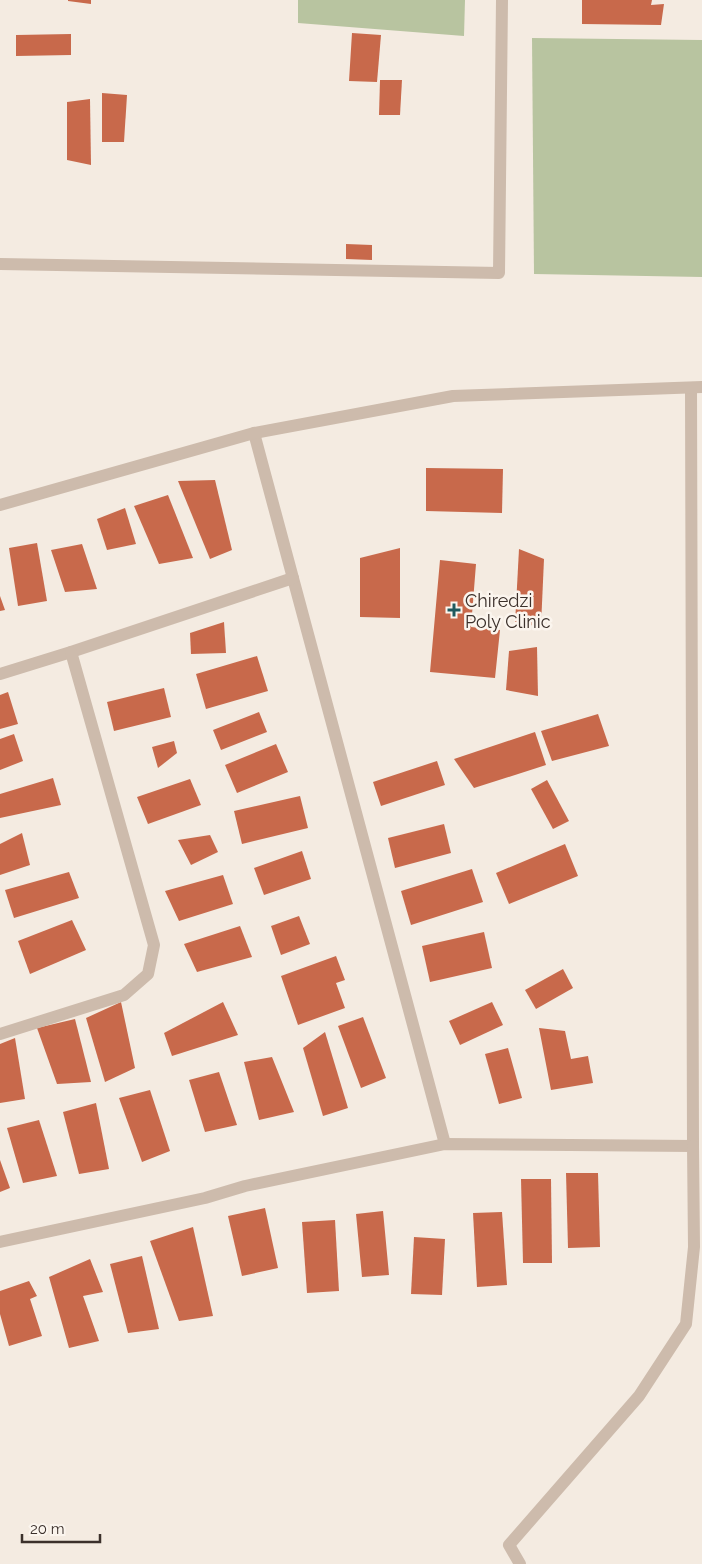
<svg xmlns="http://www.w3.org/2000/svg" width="702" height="1564" font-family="Raleway,sans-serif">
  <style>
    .green { fill: #b8c4a0 }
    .building { fill: #c8694b }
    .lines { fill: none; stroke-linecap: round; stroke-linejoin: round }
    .minor { stroke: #cdbbac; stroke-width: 12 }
    .tertiary { stroke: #cdbbac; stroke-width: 12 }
    .poi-dot { fill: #1f5a5e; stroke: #fbf5ee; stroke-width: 2 }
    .labels { text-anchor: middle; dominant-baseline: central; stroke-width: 5; stroke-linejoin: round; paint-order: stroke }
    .poi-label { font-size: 18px; fill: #3b302b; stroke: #fbf5ee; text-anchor: start }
  </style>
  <rect width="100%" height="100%" fill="#f4ebe1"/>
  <g class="green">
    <polygon points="298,0 465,0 464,36 298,23"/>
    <polygon points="532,38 702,40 702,277 534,274"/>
  </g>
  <g class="building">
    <polygon points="68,0 91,0 91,4 68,1"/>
    <polygon points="582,0 652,0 651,5 664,4 661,25 582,24"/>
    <polygon points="352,33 381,35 377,82 349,81"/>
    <polygon points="71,34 71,55 16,56 16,35"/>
    <polygon points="380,80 402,80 400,115 379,115"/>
    <polygon points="102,93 127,95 124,142 102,142"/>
    <polygon points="90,99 91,165 67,160 67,102"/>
    <polygon points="346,244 372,245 372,260 346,259"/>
    <polygon points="426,468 503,469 502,513 426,511"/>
    <polygon points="215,480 232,550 210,559 178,481"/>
    <polygon points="168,495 193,558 159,564 134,506"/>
    <polygon points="125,508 136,544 107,550 97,519"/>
    <polygon points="37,543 47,601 18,606 9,548"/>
    <polygon points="82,544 97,589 65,592 51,550"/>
    <polygon points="400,548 400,618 360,617 360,558"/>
    <polygon points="519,549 544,559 541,626 515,624"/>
    <polygon points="440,560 476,564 471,627 500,630 495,678 430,672"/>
    <polygon points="0,596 5,610 0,611"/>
    <polygon points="224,622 226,653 191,654 190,633"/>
    <polygon points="537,647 538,696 506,690 509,651"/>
    <polygon points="257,656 268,691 206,709 196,674"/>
    <polygon points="164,688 171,717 114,731 107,702"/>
    <polygon points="8,692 18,724 0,729 0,695"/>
    <polygon points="259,712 267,732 221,750 213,730"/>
    <polygon points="598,714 609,746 552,761 541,731"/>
    <polygon points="535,732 546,765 474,788 454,759"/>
    <polygon points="14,734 23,761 0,770 0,739"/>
    <polygon points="174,741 177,753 158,768 152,747"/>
    <polygon points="276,744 288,772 237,793 225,765"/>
    <polygon points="437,761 445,785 381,806 373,782"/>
    <polygon points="53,778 61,805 0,818 0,794"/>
    <polygon points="190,779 201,805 148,824 137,797"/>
    <polygon points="547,780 569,821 553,829 531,789"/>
    <polygon points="300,796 308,828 242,844 234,811"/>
    <polygon points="444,824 451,853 395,868 388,838"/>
    <polygon points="22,833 30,865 0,875 0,844"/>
    <polygon points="210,835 218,852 191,865 178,840"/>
    <polygon points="565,844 578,876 509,904 496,873"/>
    <polygon points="302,851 311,879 264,895 254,868"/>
    <polygon points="472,869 483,902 411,925 401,891"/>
    <polygon points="69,872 79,898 14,918 5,890"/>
    <polygon points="223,875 233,904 179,921 165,891"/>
    <polygon points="299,916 310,944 281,955 271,926"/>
    <polygon points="72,920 86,950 30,974 18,941"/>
    <polygon points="240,926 252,957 197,972 184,944"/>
    <polygon points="484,932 492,968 430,982 422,946"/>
    <polygon points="336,956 345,980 336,983 345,1008 298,1025 281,976"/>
    <polygon points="563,969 573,988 536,1009 525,990"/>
    <polygon points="121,1002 135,1068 105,1082 86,1018"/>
    <polygon points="223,1002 238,1035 172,1056 164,1033"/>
    <polygon points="492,1002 503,1025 460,1045 449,1021"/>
    <polygon points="363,1017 386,1078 361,1088 338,1026"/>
    <polygon points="75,1019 91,1082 57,1084 37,1028"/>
    <polygon points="539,1028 565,1031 571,1059 588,1056 593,1083 551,1090"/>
    <polygon points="325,1032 348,1108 323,1116 303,1048"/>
    <polygon points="15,1038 25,1099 0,1103 0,1044"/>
    <polygon points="508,1048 522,1098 499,1104 485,1054"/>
    <polygon points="272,1057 294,1112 259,1120 244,1062"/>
    <polygon points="219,1072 237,1125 205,1132 189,1080"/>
    <polygon points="150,1090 170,1151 142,1162 119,1098"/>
    <polygon points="96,1103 109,1169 79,1174 63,1112"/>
    <polygon points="39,1120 57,1176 23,1183 7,1128"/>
    <polygon points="0,1160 10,1188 0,1192"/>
    <polygon points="566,1173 598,1173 600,1247 568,1248"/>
    <polygon points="521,1179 551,1179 552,1263 523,1263"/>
    <polygon points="265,1208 278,1268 242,1276 228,1216"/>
    <polygon points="383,1211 389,1275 362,1277 356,1214"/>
    <polygon points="502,1212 507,1285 477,1287 473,1213"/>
    <polygon points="335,1220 339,1291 307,1293 302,1222"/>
    <polygon points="193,1227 213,1316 179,1321 150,1241"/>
    <polygon points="414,1237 445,1239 442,1295 411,1294"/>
    <polygon points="142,1256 159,1329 128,1333 110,1264"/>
    <polygon points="90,1259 103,1292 83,1296 99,1341 69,1348 49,1277"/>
    <polygon points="29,1281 37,1296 30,1299 42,1336 9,1346 0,1314 0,1291"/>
  </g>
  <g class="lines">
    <g class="minor">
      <polyline points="0,264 499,273 502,0"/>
      <polyline points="254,433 445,1144"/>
      <polyline points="0,674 71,652 293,578"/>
      <polyline points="0,1034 124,995 148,974 154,945 71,652"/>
      <polyline points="0,1242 205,1198 245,1186 445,1144 693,1146 691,388"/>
      <polyline points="520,1564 509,1545 639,1396 686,1324 694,1247 693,1146"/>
    </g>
    <polyline class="tertiary" points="0,505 254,433 453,396 702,387"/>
  </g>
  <path class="poi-dot" d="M451.5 602.5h5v5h5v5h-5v5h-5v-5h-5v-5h5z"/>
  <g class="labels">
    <g class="poi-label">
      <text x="465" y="600">Chiredzi<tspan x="465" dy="21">Poly Clinic</tspan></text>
    </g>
  </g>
  <path d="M22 1534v8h78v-8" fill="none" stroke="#3b302b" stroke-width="2.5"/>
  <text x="30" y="1534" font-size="15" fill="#3b302b" stroke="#fbf5ee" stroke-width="4" paint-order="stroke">20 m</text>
</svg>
